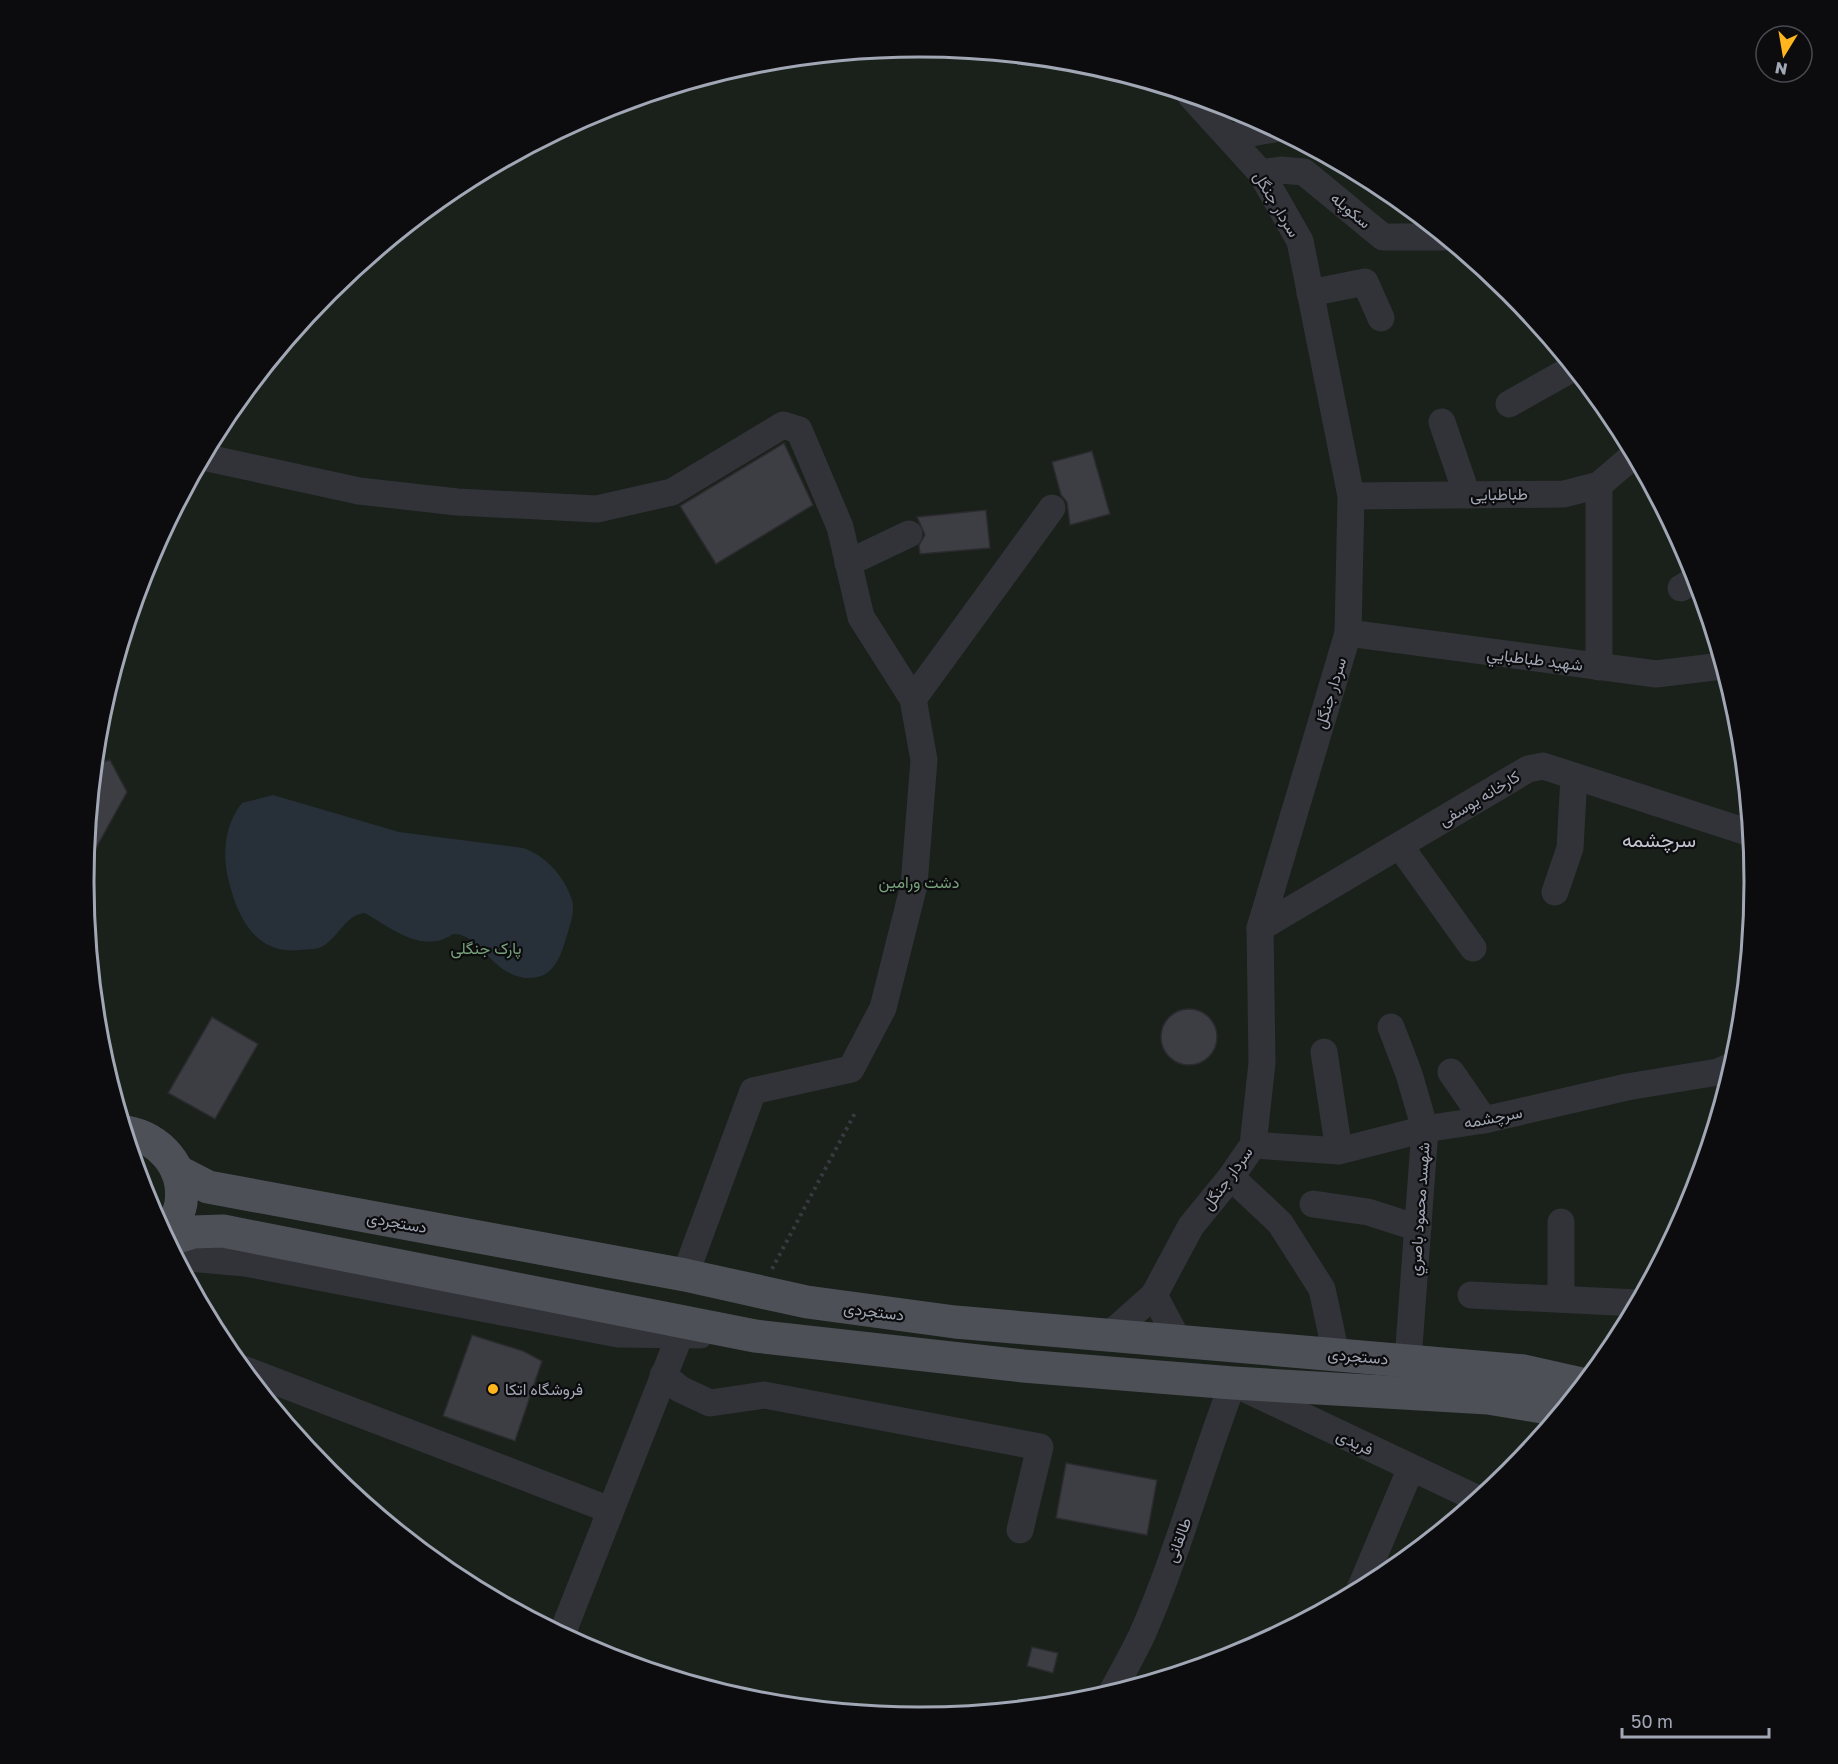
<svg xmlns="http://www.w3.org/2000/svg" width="1838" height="1764" font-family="'Golos Text',Vazirmatn,sans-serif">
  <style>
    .green { fill: #19211a }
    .water { fill: #273038 }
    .building { fill: #3d3e43; stroke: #2b2b2f; stroke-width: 1.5 }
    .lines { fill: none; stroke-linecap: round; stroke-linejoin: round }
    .path { stroke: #383a40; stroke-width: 4; stroke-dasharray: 3 4.5; stroke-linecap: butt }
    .minor { stroke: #323338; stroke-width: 27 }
    .major { stroke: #4e5058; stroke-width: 33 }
    .poi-dot { fill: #ffb61e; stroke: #0c0c0e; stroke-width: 2 }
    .labels { text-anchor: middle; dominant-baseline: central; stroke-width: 4.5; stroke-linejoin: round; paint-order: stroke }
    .street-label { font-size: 16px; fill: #a1a7b5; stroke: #0c0c0e }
    .park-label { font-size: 16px; fill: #77a27a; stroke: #0c0c0e }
    .poi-label { font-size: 16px; fill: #a1a7b5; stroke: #0c0c0e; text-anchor: start }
    .quarter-label { font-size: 20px; fill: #c3c6d1; stroke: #0c0c0e }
    .rim { fill: none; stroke: #a1a7b5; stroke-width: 3 }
  </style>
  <rect width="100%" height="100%" fill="#111113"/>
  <circle class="green" cx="919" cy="882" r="833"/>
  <path class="water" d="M273,795L399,832L523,848C545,855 565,877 572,900C575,910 571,922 568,932C561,954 556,980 525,978C491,974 480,933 453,934C423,955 391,928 365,913C346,914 338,938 323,946C317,950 307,949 300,950C256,955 238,918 229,882C222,856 224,825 242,803Z"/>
  <g class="building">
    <polygon points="784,443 813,505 716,564 680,506"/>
    <polygon points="1092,451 1110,514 1070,525 1067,502 1061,495 1052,462"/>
    <polygon points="986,510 990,548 920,554 919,545 925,535 917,517"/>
    <polygon points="110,760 127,792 85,868 95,764"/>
    <circle cx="1189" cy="1037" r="28"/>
    <polygon points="212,1017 258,1044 215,1119 168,1093"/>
    <polygon points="472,1335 523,1351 542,1361 515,1441 443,1416"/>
    <polygon points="1066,1463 1157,1480 1147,1535 1056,1518"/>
    <polygon points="1032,1647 1058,1653 1053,1673 1027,1666"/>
  </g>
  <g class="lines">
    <polyline class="path" points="772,1269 855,1113"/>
    <g class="minor">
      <polyline points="1229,137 1274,129"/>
      <polyline points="1261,173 1280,170 1304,172 1383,237 1444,237"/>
      <polyline points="1310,293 1365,282 1381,318"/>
      <polyline points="1509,404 1573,368"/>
      <polyline points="1442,422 1467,495"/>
      <polyline points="203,457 359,491 457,502 597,509 672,492 783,425 799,430 840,527 861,617 913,699 924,760 914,885 883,1008 851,1069 753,1091 685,1275"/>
      <polyline points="1351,496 1564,494 1599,485 1634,455"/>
      <polyline points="848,563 909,534"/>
      <polyline points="1681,588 1696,579"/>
      <polyline points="1348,633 1656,674 1722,666"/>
      <polyline points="1599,667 1599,485"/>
      <polyline points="913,699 1052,508"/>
      <polyline points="1400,846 1473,948"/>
      <polyline points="1555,892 1570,848 1574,776"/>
      <polyline points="1260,928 1528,769 1543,766 1750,833"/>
      <polyline points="1391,1027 1409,1074 1425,1129 1408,1360"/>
      <polyline points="1324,1052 1339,1151"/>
      <polyline points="1451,1072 1484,1120"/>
      <polyline points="1253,1145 1339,1151 1425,1129 1484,1120 1627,1087 1718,1072 1732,1066"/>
      <polyline points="1231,1177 1280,1223 1322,1289 1336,1354"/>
      <polyline points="1313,1204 1368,1212 1418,1228"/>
      <polyline points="177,1257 245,1263 618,1334 700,1335"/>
      <polyline points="1154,1295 1191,1226 1231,1177 1253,1145 1262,1063 1260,928 1348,633 1351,496 1300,241 1261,173 1191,96"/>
      <polyline points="1471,1295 1637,1303"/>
      <polyline points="1561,1299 1561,1222"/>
      <polyline points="1108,1336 1154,1295 1179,1342"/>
      <polyline points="243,1369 610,1510"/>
      <polyline points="663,1375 680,1389 710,1403 764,1395 1040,1447 1020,1530"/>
      <polyline points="1360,1589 1411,1468"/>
      <polyline points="562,1634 680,1335"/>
      <path d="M1112,1692C1122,1673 1133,1654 1142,1635C1178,1553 1201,1466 1233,1383L1478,1499"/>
    </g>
    <g class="major">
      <path d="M126,1132C159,1138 186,1166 181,1203C179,1216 172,1226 166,1238"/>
      <polyline points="177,1171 208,1187 685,1275 807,1302 955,1322 1524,1371 1582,1384"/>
      <polyline points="168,1240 193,1232 223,1231 755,1336 1023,1366 1233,1383 1488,1398 1561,1410"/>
    </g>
  </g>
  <circle class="poi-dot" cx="493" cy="1389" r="6"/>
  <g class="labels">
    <g class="street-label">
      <text transform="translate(1277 204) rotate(59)">سردار جنگل</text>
      <text transform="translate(1351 210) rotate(40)">سکوپله</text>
      <text transform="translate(1499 494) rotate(-1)">طباطبایی</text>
      <text transform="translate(1535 659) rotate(7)">شهيد طباطبايي</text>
      <text transform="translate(1330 693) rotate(-73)">سردار جنگل</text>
      <text transform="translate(1479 798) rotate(-31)">کارخانه یوسفی</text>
      <text transform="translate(1493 1117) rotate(-11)">سرچشمه</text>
      <text transform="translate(1227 1178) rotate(-54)">سردار جنگل</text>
      <text transform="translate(1419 1209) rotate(-86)">شهسد محمود باصري</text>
      <text transform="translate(397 1222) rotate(10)">دستجردی</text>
      <text transform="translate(874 1311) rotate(7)">دستجردی</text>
      <text transform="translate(1358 1356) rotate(5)">دستجردی</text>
      <text transform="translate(1355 1442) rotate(25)">فریدی</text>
      <text transform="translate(1178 1540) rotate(-70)">طالقانی</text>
    </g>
    <g class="park-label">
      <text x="919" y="882">دشت ورامین</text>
      <text x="486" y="948">پارک جنگلی</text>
    </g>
    <g class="poi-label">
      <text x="505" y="1389">فروشگاه اتکا</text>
    </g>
    <g class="quarter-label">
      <text x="1659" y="839">سرچشمه</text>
    </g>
  </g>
  <path d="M0 0H1838V1764H0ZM94 882a825 825 0 1 1 1650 0a825 825 0 1 1-1650 0Z" fill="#0c0c0e" fill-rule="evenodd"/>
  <path class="rim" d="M94 882a825 825 0 1 1 1650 0a825 825 0 1 1-1650 0Z"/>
  <g transform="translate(1784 54) rotate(191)"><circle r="28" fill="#0c0c0e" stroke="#484a51" stroke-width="1.5"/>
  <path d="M0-4.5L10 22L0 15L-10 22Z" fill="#ffb61e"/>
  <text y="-9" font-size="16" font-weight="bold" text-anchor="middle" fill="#a1a7b5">N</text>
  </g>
  <path d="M1622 1728v9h147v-9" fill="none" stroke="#a1a7b5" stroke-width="3"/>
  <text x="1631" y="1728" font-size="18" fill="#a1a7b5" stroke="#0c0c0e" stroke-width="4.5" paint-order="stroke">50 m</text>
</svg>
